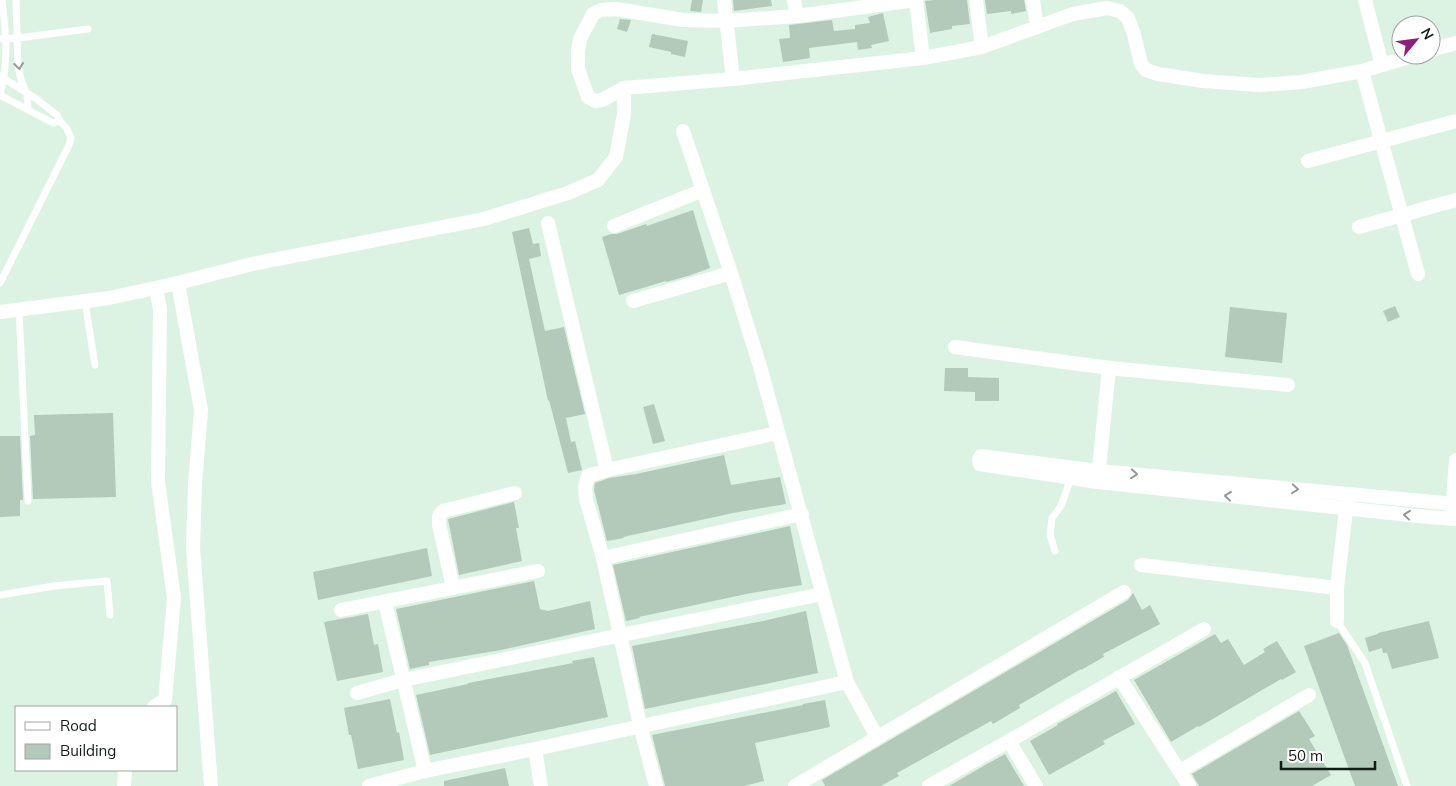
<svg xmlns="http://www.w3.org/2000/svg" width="1456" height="786" font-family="Mulish,sans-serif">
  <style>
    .building { fill: #b3c9ba }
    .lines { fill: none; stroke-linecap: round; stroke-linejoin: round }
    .service { stroke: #fff; stroke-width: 7 }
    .minor { stroke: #fff; stroke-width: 14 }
    .oneway { stroke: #959896 }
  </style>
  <rect width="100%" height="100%" fill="#dcf3e3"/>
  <g class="building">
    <polygon points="692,0 703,0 701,12 690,11"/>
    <polygon points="733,0 771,0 772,6 734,11"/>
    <polygon points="934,0 967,0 970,24 952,26 952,29 930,33 925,1"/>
    <polygon points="985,0 1024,0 1026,11 1011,14 1011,11 987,14"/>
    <polygon points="883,13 889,41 871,45 872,48 858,50 857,42 809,48 810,58 783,62 779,39 790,38 789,25 832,20 834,31 855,29 855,25 870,23 868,17"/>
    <polygon points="620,19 631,20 627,32 617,29"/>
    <polygon points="652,34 688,41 685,57 671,54 671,52 649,47"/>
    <polygon points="693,210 710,268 688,276 666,282 666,281 619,295 602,237 611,234 617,234 646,224 647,226"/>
    <polygon points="529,228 533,244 539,243 541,256 529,259 545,331 564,327 585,414 566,418 571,442 575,441 582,470 568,473 549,400 548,401 512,232"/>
    <polygon points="1395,306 1400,317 1388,322 1383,311"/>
    <polygon points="1230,307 1287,313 1282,363 1225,357"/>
    <polygon points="945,368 968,368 968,377 999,378 999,401 975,401 975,392 944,391"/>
    <polygon points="654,404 665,441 653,444 643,407"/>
    <polygon points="113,413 116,497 33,499 30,436 35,435 34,415"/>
    <polygon points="0,436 20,436 23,500 20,500 20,516 0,517"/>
    <polygon points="724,455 731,485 780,477 786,504 733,513 623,537 624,538 607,541 594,490 595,483 609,478 636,474"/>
    <polygon points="514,502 519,528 516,528 522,561 459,575 448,519"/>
    <polygon points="790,526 802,585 751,593 639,617 640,618 626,621 613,565"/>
    <polygon points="427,548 432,576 318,600 313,572"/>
    <polygon points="534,581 540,609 548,611 590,601 595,629 501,650 429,662 429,665 410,669 396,609"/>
    <polygon points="1133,593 1142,610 1150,605 1160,624 1103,654 1104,657 1081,670 1081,669 1019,705 1020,708 993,724 991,721 897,773 899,776 881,786 825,786 822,780 1128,600"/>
    <polygon points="806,611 818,673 645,709 632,646 763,621"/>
    <polygon points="368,614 374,645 378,644 383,672 337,681 324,622"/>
    <polygon points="1429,621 1439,658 1392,669 1387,653 1383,653 1382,648 1369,652 1365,638 1378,634 1378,633"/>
    <polygon points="1339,633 1347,645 1398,786 1355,786 1304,646"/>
    <polygon points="1215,634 1221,643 1228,639 1244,665 1265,652 1263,649 1277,641 1296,672 1282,680 1281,679 1199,727 1198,726 1171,742 1134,680"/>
    <polygon points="594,657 608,717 430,755 416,695 468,684 468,683 573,663 572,661"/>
    <polygon points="1116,691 1135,724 1103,741 1105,744 1049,775 1030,741 1058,725 1057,724"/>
    <polygon points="390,699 397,733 399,732 404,760 358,769 351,735 349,735 344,708"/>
    <polygon points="825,700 830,727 755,743 764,781 744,786 665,786 652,735 803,705 803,704"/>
    <polygon points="1299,711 1315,736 1309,739 1331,775 1312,786 1199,786 1192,774"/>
    <polygon points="1005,754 1024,786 949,786 980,768"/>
    <polygon points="505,768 509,786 444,786 444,781"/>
  </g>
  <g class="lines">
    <g class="service">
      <polyline points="16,0 18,66 21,80 27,94 28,109"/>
      <polyline points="0,39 18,38 88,29"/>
      <polyline points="0,76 35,98 57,115 60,121 67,129 71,138 69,145 0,283"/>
      <path d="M0,94C9,63 6,32 2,0"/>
      <polyline points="0,95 53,123 60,121"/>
      <polyline points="85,302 95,365"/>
      <polyline points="19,310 28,501"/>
      <polyline points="1055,551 1050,535 1052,518 1061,506 1071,478"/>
      <polyline points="0,595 54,586 107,581 110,615"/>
      <polyline points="1337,621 1365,663 1407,786"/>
    </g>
    <g class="minor">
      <polyline points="724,0 733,79"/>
      <polyline points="794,0 797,16"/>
      <polyline points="916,0 797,16 726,21 683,20 616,9 601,10 593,14 580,39 578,51 578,69 588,97 595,101 602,100 624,88 733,79 923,58 982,47 1073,14 1107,8 1120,11 1128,18 1134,34 1141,64 1146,70 1158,74 1203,81 1259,85 1302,82 1362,71 1416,55"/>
      <polyline points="916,0 923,58"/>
      <polyline points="976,0 982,47"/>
      <polyline points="1033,0 1037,27"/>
      <polyline points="1365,0 1382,65"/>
      <polyline points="1431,50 1456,43"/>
      <polyline points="1362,71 1418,274"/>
      <polyline points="683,131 731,273 761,370 847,682 877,737"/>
      <polyline points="1308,161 1456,121"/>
      <polyline points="548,223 607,470"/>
      <polyline points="614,226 703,190"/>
      <polyline points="1359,227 1456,200"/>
      <polyline points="178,283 201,410 195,484 193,548 211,786"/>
      <polyline points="633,301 731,273"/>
      <polyline points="0,312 109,298 178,283 252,264 484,219 568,193 598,180 616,157 624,114 624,88"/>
      <polyline points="955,347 1109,368 1288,385"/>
      <polyline points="1098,479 1109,368"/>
      <polyline points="1456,504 1099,471 981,456 979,460 980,464 1098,482 1428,517 1456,519"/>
      <polyline points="1452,512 1456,460"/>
      <polyline points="603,558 802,514"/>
      <polyline points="1141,565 1337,588"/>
      <polyline points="453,587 439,524 439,516 443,511 515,493"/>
      <polyline points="385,602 425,771"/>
      <polyline points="341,610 538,571"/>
      <polyline points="1337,621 1337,588 1347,500"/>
      <polyline points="1119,677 1189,786"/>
      <polyline points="357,693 403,680 822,594"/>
      <polyline points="154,707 165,700 174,598 158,482 160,309 156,288"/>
      <polyline points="1009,741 1036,786"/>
      <polyline points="1180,771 1309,695"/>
      <polyline points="124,786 125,770"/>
      <polyline points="369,786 425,771 535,749"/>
      <polyline points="541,786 535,749 847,682"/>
      <polyline points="656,786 640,725 603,558 586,499 585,488 588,476 607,470 778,433"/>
      <polyline points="795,786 1124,592"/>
      <polyline points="929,786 1009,741 1204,629"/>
    </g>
  </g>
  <defs><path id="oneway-chevron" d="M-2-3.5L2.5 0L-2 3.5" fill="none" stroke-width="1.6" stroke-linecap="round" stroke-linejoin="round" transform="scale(1.25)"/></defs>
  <g class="oneway">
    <use href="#oneway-chevron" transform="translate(19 66) rotate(83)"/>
    <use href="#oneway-chevron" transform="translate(1134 474) rotate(5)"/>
    <use href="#oneway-chevron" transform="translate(1295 489) rotate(5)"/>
    <use href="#oneway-chevron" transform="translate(1228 496) rotate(-174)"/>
    <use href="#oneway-chevron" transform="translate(1407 515) rotate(-174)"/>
  </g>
  <rect x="15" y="706" width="162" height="65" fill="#ffffff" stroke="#a1a4a1"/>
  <rect x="25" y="722" width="25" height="8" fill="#ffffff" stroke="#a1a4a1"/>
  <text x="60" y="731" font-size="15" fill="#131b15">Road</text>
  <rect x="25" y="744" width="25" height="15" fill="#b3c9ba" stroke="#a1a4a1"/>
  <text x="60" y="756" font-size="15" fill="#131b15">Building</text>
  <g transform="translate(1416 40) rotate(61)"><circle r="24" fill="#ffffff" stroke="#a1a4a1"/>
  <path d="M0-4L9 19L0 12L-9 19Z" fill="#8e1d7f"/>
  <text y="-8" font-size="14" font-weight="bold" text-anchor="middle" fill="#131b15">N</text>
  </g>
  <path d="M1281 761v8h94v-8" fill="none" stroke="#131b15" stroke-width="2.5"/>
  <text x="1288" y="761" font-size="15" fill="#131b15" stroke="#ffffff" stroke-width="4" paint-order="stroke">50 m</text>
</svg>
